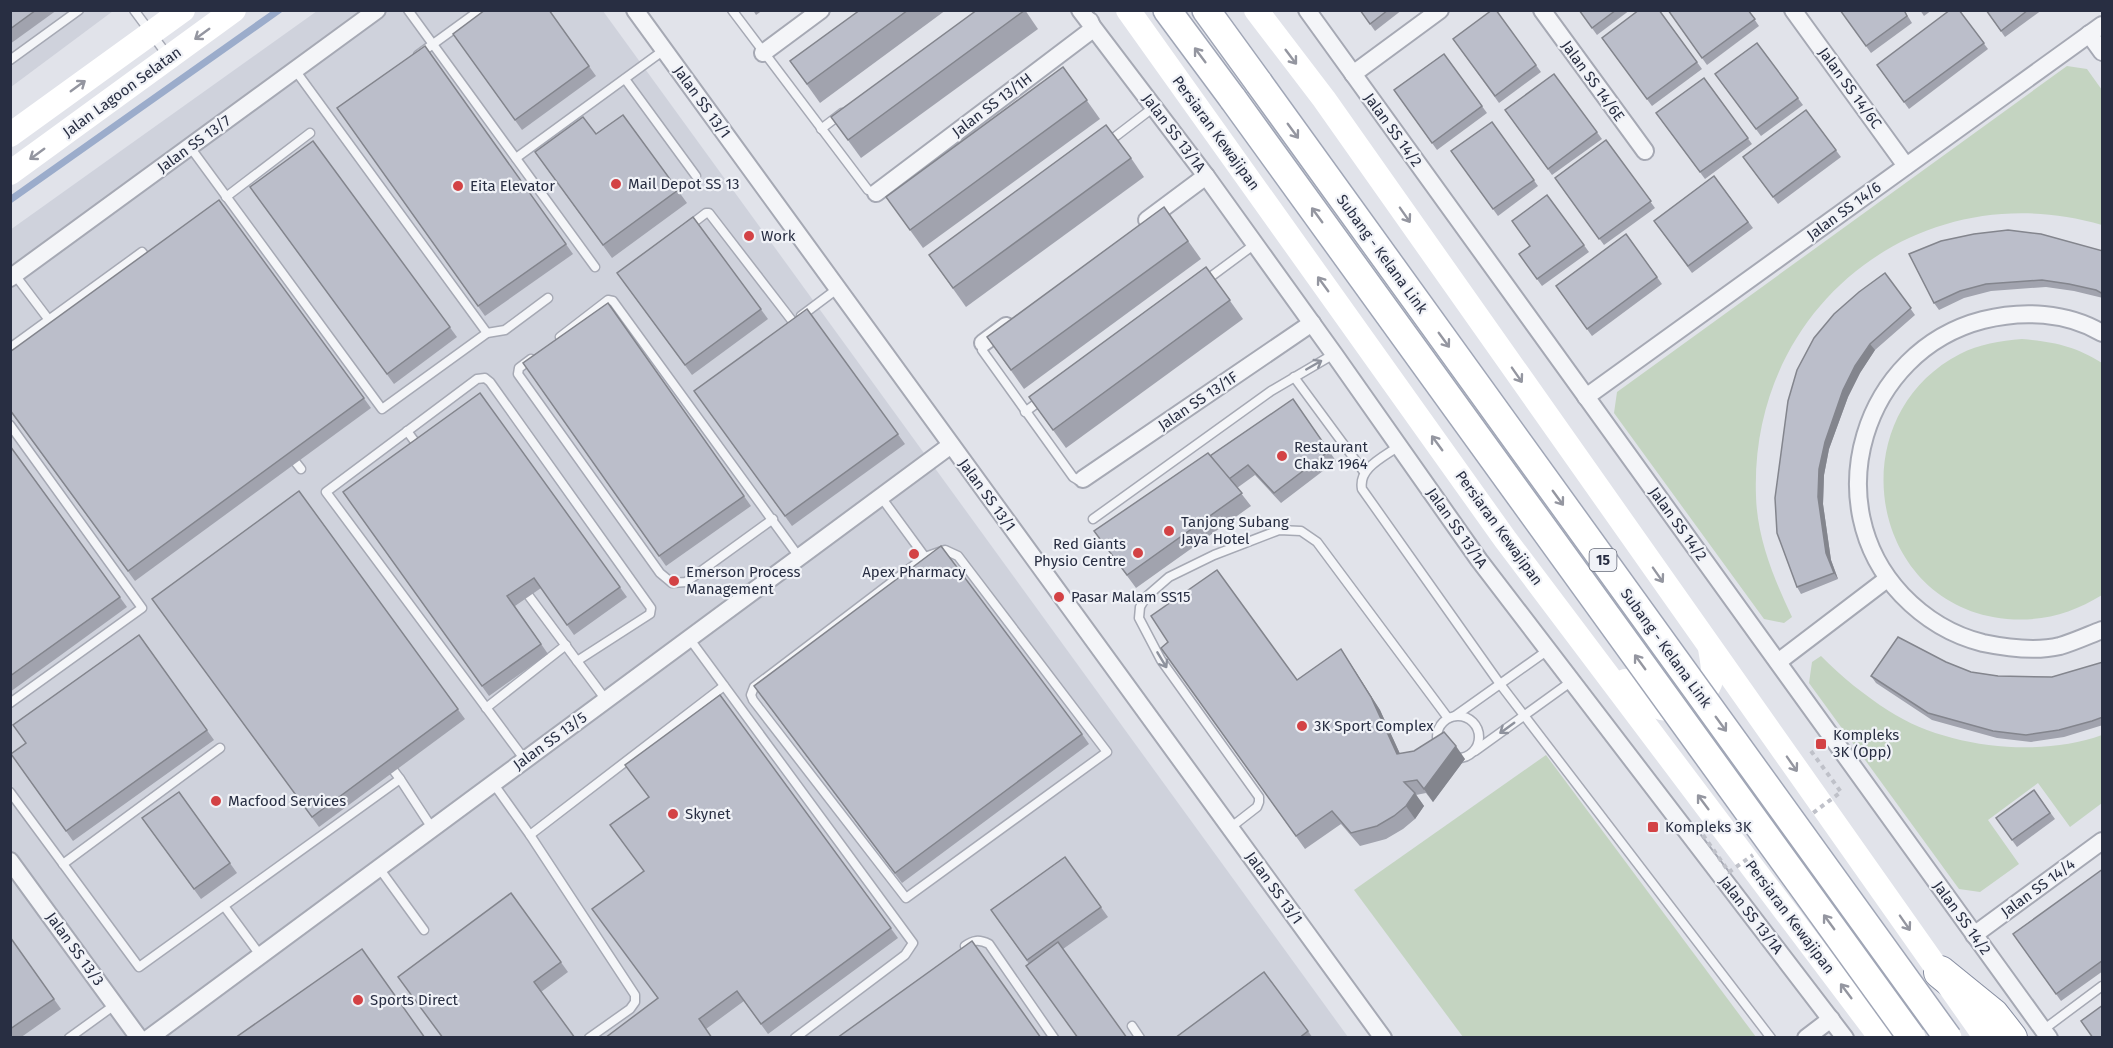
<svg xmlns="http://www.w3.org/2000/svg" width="2113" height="1048" font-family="'Fira Sans',sans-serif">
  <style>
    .built { fill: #cfd2dc }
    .green { fill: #c4d4c1 }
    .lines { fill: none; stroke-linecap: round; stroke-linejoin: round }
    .stream { stroke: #9baccb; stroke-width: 7 }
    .service-casing { stroke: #a6a9b4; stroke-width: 11 }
    .minor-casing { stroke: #a6a9b4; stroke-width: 20 }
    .primary-casing { stroke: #a0a6b6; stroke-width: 30 }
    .motorway-casing { stroke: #878ea1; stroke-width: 34 }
    .service { stroke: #f4f5f8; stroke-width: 8 }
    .minor { stroke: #f4f5f8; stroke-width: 16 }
    .secondary { stroke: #fff; stroke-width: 24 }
    .primary { stroke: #fff; stroke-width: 27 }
    .motorway { stroke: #fff; stroke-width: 32 }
    .primary-bridge-casing { stroke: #a0a6b6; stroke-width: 30; stroke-linecap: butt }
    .path-bridge { stroke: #bfc1c9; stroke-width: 4; stroke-dasharray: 4.5 4.5; stroke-linecap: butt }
    .primary-bridge { stroke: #fff; stroke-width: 27 }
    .wall { fill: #a1a3ae }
    .shaded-wall { fill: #83858d }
    .building { fill: #bbbeca; stroke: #83858d; stroke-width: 1.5 }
    .oneway { stroke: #9496a0 }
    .oneway2 { stroke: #8e929d }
    .poi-dot { fill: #d34245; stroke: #f0f2f7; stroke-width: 2 }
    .labels { text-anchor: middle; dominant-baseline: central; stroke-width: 4.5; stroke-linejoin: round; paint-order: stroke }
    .shield { fill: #f0f2f7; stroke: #646978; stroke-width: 1.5 }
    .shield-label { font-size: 14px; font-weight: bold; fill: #282e42 }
    .street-label { font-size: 15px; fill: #282e42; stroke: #f0f2f7 }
    .poi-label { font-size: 15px; fill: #282e42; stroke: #f0f2f7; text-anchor: start }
  </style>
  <rect width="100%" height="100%" fill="#e1e3ea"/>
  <g class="built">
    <polygon points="11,11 113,11 11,87"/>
    <polygon points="317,11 603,11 1348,1037 11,1037 10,230"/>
  </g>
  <g class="green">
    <path d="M2067,66L2087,69L2102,90V225C1920,172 1749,306 1756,496C1757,538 1774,579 1792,617L1784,623L1764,619L1614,413L1617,392Z"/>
    <path d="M2022,339C2054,342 2075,346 2102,363V595C2073,613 2042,622 2007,619C1868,606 1838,417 1960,354C1979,344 2000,341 2022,339Z"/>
    <path d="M1821,656C1842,677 1864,695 1889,711C1946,748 2039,758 2102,735V803L2070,827L2038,783L1988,820L2019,864L1980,892L1959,889L1809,683L1812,662Z"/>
    <polygon points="1546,755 1756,1037 1463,1037 1354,890"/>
  </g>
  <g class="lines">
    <polyline class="stream" points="10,200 279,10"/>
    <defs>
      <g id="service">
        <polyline points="134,10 168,56"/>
        <polyline points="408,10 595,267"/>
        <polyline points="732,10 868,190 876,193"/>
        <polyline points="418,55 480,10"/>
        <polyline points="10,60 79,10"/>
        <polyline points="295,70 487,333"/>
        <polyline points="625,79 696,176"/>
        <polyline points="821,129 842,113"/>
        <polyline points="1107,143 1154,107"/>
        <polyline points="190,147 382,409 487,333 505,330 548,298"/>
        <polyline points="516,158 664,50"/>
        <polyline points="226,197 310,133"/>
        <polyline points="689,226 706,213 709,213 793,322"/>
        <polyline points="15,275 49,320"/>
        <polyline points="1205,281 1255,244"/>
        <polyline points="801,316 837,289"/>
        <polyline points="560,337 608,300 613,301 799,557"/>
        <polyline points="983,343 982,350 1073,477 1078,480 1083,479"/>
        <polyline points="10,348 142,252 150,263"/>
        <polyline points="531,359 519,368 518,374 660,573 672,583 686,582 773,519"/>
        <polyline points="1294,377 1364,472"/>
        <polyline points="1025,412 1041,400"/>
        <polyline points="10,425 142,608 10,703"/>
        <polyline points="407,431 421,450"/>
        <path d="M1399,446C1384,457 1358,468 1362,489L1500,684L1771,1038"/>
        <polyline points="290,455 301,469"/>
        <polyline points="881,497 925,557"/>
        <polyline points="1093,519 1271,391 1334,354"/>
        <polygon points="945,550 958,556 1107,752 906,898 753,700 751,695 754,687 925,557"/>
        <polyline points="523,588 606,700"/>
        <polyline points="689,638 913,943 905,955 795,1038"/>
        <polyline points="486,708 566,645"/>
        <circle cx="1458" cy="737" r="21"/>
        <polyline points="1455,716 1548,650"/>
        <polyline points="1475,751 1572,681"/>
        <polyline points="525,760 326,492 477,379 485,378 490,382 651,608 650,614 577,661"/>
        <polyline points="400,779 432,828"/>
        <polyline points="493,783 530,835 635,995 635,1002 630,1009 589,1038"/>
        <polyline points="10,792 139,967 400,779 388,763"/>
        <polyline points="1230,828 1257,807 1259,802 1259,797 1161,660 1139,618 1140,607 1146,597 1169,577 1214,555 1279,530 1301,531 1317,542 1448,718"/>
        <polyline points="530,835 724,686"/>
        <polyline points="63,864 220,748"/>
        <polyline points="379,868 424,930"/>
        <polyline points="224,906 260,955"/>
        <path d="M965,946C973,940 979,939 989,944L1054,1038"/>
        <polyline points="1132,1026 1140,1038"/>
        <polyline points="2043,1030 2102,986"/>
        <polyline points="69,1038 116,1004"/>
      </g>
      <g id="minor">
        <polyline points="635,10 1383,1038"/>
        <polyline points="1080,10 1206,176 1334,354 1479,560 1845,1038"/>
        <polyline points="1307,10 2049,1038"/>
        <polyline points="1542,10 1645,151"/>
        <polyline points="1793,10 1906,166"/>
        <polyline points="2089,34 2102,52"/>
        <polyline points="763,53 821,10"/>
        <polyline points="1353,74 1440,10"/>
        <polyline points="876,193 1093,29 1090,21"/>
        <polyline points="1147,220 1206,176"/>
        <polyline points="10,278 377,10"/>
        <path d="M2102,333C2067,312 2022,310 1983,320C1863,351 1816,504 1902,595C1925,619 1951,635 1983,643C2007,648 2035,652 2060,646C2074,642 2089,635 2102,630"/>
        <polyline points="983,343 1006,326"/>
        <polyline points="1586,397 2102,25"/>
        <polyline points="1083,479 1312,323"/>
        <polyline points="1778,662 1887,579"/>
        <polyline points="10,861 139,1038"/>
        <polyline points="1974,935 2102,841"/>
        <polyline points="149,1038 951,445"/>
        <polyline points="1806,1038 1831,1019"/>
      </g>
      <g id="primary">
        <polyline points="1167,10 1233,99"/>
        <polyline points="1206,10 1259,83"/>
      </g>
      <polyline id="motorway" points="1940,972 1993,1015 2011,1038"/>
    </defs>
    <use href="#service" class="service-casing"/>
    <use href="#minor" class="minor-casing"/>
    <use href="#primary" class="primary-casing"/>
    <use href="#motorway" class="motorway-casing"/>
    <use href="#service" class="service"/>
    <use href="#minor" class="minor"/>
    <g class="secondary">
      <polyline points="1128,10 1505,539 1881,1038"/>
      <polyline points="1256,10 1324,99 1986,1038"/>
      <polyline points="10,135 183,10"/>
      <polyline points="10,173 234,10"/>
      <path d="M1625,681C1635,691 1653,709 1667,709C1690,711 1711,694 1713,671C1713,664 1711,655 1710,648"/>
    </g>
    <use href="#primary" class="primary"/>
    <use href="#motorway" class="motorway"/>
    <defs>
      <g id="primary-bridge">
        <polyline points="1259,83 1948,1038"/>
        <polyline points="1233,99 1912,1038"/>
      </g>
    </defs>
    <use href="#primary-bridge" class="primary-bridge-casing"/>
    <g class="path-bridge">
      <polyline points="1811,751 1841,792 1813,813"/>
      <polyline points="1703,835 1729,872 1753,855"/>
    </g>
    <use href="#primary-bridge" class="primary-bridge"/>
  </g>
  <g class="wall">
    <polygon points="10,10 57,10 10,44"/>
    <polygon points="549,10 596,76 522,130 453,34"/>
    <polygon points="753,10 763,10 756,15"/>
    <polygon points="860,10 946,10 820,103 790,61"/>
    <polygon points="1025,10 1038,29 861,158 831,117"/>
    <polygon points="1360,10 1402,10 1375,31"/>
    <polygon points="1496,10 1541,72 1499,103 1453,39"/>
    <polygon points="1579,10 1630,10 1597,35"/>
    <polygon points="1659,10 1702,69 1652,106 1602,38"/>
    <polygon points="1668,10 1748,10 1759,26 1707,65"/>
    <polygon points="1840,10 1904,10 1912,23 1871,53"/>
    <polygon points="1920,10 1932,10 1924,16"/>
    <polygon points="1959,10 1988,49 1909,109 1877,65"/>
    <polygon points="1986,10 2042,10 2005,37"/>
    <polygon points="1757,43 1803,105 1761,136 1715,74"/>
    <polygon points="425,46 573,254 485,316 337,108"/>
    <polygon points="1444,54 1487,113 1437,150 1394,90"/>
    <polygon points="1063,67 1100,119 923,248 886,197"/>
    <polygon points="1554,74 1602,139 1552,175 1505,110"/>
    <polygon points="1704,78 1752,144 1705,179 1656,113"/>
    <polygon points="1806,110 1841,157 1778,204 1743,157"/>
    <polygon points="623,115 687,203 612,258 535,152 596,134"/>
    <polygon points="1492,122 1538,186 1498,216 1451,151"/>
    <polygon points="1606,140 1655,208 1604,245 1555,178"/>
    <polygon points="313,141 457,337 394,384 250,187"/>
    <polygon points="1131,158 1144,177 966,307 929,255"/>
    <polygon points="1714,176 1753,228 1692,273 1654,221"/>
    <polygon points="1547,195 1589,252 1542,286 1519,254 1530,246"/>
    <polygon points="219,200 371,408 135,581 10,411"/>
    <polygon points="1164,207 1201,259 1024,389 987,337"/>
    <polygon points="693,217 768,319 692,375 617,273"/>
    <polygon points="1626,234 1662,284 1592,336 1556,286"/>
    <polygon points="2103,251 2103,298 2074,291 2046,287 1991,291 1964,298 1939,310 1934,303 1909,254"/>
    <polygon points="1206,267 1243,319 1066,448 1029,397"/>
    <polygon points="1885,273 1915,315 1875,350 1860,373 1848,397 1829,449 1824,475 1823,504 1831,560 1838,579 1801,594 1797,587 1834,314"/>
    <polygon points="608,303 751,506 666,566 523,363"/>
    <polygon points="807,309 905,444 792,526 694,391"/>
    <polygon points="480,393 627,597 574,635 541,588 515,606 548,654 489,696 343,492"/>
    <polygon points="1293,399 1336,461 1281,503 1255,475 1237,488 1251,506 1136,588 1094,531 1210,456"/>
    <polygon points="10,446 127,607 10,692"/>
    <polygon points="299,491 465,719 319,827 152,599"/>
    <polygon points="139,635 214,740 73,841 11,754 26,743"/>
    <polygon points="1161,648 1297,680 1350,663 1380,710 1400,754 1465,759 1433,802 1426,793 1416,795 1424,806 1415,819 1403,829 1386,839 1360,846 1341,824 1305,849"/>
    <polygon points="1946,662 1971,672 1998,676 2052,677 2103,662 2103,725 2064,737 2031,742 1997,738 1932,720 1876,683 1871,676"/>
    <polygon points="720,695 898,938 768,1034 744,1001 706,1029 658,999 644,871 649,797"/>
    <polygon points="761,696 1082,734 1089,744 902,883"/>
    <polygon points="2034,790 2055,819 2017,847 1996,818"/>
    <polygon points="179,792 237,873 201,899 142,818"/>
    <polygon points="1065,857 1108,917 1063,949 1029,964 991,910"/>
    <polygon points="2103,869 2103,971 2061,1001 2013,934"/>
    <polygon points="511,893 568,972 541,992 443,1038"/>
    <polygon points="10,937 61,1009 20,1038 10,1038"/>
    <polygon points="1264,972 1313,1038 1175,1038"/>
  </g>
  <g class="shaded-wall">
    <polygon points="1870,344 1875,350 1860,373 1848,397 1829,449 1824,475 1823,504 1831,560 1838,579 1834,573 1826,553 1818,497 1819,469 1825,442 1843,390 1855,366"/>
    <polygon points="1341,649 1380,710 1406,767 1397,754"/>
    <polygon points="1456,746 1465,759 1433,802 1424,789"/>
    <polygon points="1415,793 1424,806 1415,819 1406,806"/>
  </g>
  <g class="building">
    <polygon points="10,10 36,10 10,29"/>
    <polygon points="485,10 549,10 589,66 515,120 453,34"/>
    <polygon points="860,10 908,10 807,84 790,61"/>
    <polygon points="977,10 1025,10 848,140 831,117"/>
    <polygon points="1360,10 1388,10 1370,24"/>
    <polygon points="1492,10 1496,10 1536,65 1495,96 1453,39"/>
    <polygon points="1579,10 1616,10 1592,28"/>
    <polygon points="1639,10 1659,10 1697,62 1647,99 1602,38"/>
    <polygon points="1668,10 1748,10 1755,19 1702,58"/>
    <polygon points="1840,10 1904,10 1907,16 1866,46"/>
    <polygon points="1950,10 1959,10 1984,43 1904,102 1877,65"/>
    <polygon points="1986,10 2028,10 2001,31"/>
    <polygon points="1757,43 1798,98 1756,129 1715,74"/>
    <polygon points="425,46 566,244 478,306 337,108"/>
    <polygon points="1444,54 1482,106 1432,143 1394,90"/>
    <polygon points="1063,67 1087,100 910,230 886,197"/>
    <polygon points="1554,74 1597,132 1548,169 1505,110"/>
    <polygon points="1704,78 1748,138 1700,172 1656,113"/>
    <polygon points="1806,110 1836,150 1773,197 1743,157"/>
    <polygon points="623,115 678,190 603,245 535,152 583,117 596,134"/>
    <polygon points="1492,122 1534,180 1493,209 1451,151"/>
    <polygon points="1106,125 1131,158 953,288 929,255"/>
    <polygon points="1606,140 1651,201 1599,239 1555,178"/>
    <polygon points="313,141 450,327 387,374 250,187"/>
    <polygon points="1714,176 1748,222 1688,266 1654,221"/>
    <polygon points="1547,195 1584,245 1537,279 1519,254 1530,246 1512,221"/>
    <polygon points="219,200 364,398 128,571 10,410 10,352"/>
    <polygon points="1164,207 1188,241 1011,370 987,337"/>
    <polygon points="693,217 761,309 685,365 617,273"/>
    <polygon points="2008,230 2041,234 2103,251 2103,294 2096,290 2069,284 2042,280 1986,284 1960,291 1934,303 1909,254 1941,241 1974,234"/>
    <polygon points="1626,234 1657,277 1587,329 1556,286"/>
    <polygon points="1206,267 1230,300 1053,430 1029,397"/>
    <polygon points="1885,273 1911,308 1870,344 1855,366 1843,390 1825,442 1819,469 1818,497 1826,553 1834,573 1797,587 1777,533 1775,498 1788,401 1797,370 1814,338 1834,314 1859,292"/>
    <polygon points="608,303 744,496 659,556 523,363"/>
    <polygon points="807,309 898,434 785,516 694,391"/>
    <polygon points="480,393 620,587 567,625 534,578 507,596 541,644 482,686 343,492"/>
    <polygon points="1293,399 1329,451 1274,493 1248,465 1229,479 1210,456"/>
    <polygon points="10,446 120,597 10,676"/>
    <polygon points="1208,453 1242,493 1127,575 1094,531"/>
    <polygon points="299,491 458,709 312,817 152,599"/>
    <polygon points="941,546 1082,734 895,873 754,686"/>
    <polygon points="1217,570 1297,680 1341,649 1371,697 1397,754 1414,751 1444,732 1456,746 1424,789 1417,780 1404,782 1415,793 1406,806 1394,816 1377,826 1351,833 1332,811 1296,836 1161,648 1168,642 1151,616"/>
    <polygon points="139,635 207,730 66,831 11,754 26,743 13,725"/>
    <polygon points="1898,637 1946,662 1971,672 1998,676 2052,677 2103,662 2103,717 2092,721 2059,730 2026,735 1993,731 1928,713 1871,676"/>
    <polygon points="720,695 891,928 761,1024 737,991 699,1019 712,1038 605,1038 658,998 592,909 644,871 610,825 649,797 625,765"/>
    <polygon points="2034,790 2050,813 2012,840 1996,818"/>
    <polygon points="179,792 230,863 194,889 142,818"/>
    <polygon points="1065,857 1101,907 1027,960 991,910"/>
    <polygon points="2103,869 2103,960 2056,994 2013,934"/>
    <polygon points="511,893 561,962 534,982 575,1038 443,1038 398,977"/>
    <polygon points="10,937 54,999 10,1029"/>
    <polygon points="972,941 1041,1038 837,1038"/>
    <polygon points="1058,942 1127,1038 1078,1038 1026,966"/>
    <polygon points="362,949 425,1038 235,1038"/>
    <polygon points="1264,972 1308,1031 1299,1038 1175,1038"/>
    <polygon points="2103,1005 2103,1038 2093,1038 2081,1021"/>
  </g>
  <defs><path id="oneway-shaft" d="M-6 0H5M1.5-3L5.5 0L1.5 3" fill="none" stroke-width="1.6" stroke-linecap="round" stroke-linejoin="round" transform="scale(1.5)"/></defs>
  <g class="oneway">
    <use href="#oneway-shaft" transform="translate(202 34) rotate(144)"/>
    <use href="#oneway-shaft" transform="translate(1200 55) rotate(-127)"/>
    <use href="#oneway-shaft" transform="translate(1291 57) rotate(53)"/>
    <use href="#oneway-shaft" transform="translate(78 86) rotate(-36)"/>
    <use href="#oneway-shaft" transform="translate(1293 131) rotate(54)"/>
    <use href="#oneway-shaft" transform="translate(37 154) rotate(144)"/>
    <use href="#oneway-shaft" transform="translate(1317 215) rotate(-126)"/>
    <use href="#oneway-shaft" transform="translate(1405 215) rotate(55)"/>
    <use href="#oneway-shaft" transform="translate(1323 284) rotate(-126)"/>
    <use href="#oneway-shaft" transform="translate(1444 340) rotate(54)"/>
    <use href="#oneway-shaft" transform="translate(1517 375) rotate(55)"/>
    <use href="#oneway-shaft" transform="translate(1437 443) rotate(-126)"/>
    <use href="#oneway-shaft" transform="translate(1558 498) rotate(54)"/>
    <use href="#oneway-shaft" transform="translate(1658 575) rotate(55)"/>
    <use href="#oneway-shaft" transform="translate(1640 662) rotate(-126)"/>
    <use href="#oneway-shaft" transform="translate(1721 724) rotate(54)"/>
    <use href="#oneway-shaft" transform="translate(1792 764) rotate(55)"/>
    <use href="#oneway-shaft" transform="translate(1703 802) rotate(-127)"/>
    <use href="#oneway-shaft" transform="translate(1829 922) rotate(-126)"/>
    <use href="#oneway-shaft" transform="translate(1905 923) rotate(55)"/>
    <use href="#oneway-shaft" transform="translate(1846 991) rotate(-127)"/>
  </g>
  <g class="oneway2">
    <use href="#oneway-shaft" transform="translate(1314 365) rotate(-30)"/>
    <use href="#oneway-shaft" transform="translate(1162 660) rotate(59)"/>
    <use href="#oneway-shaft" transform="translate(1507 728) rotate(144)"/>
  </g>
  <g class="poi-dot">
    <circle cx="616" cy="184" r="6"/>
    <circle cx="458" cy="186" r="6"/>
    <circle cx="749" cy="236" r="6"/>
    <circle cx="1282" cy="456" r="6"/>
    <circle cx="1169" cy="531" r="6"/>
    <circle cx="1138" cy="553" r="6"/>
    <circle cx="914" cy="554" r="6"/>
    <circle cx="674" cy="581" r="6"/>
    <circle cx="1059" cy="597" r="6"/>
    <circle cx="1302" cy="726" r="6"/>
    <rect x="1815" y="738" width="12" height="12" rx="3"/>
    <circle cx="216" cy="801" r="6"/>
    <circle cx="673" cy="814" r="6"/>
    <rect x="1647" y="821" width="12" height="12" rx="3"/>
    <circle cx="358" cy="1000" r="6"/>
  </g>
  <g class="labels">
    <rect class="shield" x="1589.5" y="549" width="27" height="22" rx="4.5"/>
    <g class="shield-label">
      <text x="1603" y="560">15</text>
    </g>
    <g class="street-label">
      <text transform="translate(1593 81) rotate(54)">Jalan SS 14/6E</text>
      <text transform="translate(1850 88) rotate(54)">Jalan SS 14/6C</text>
      <text transform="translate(122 92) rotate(-36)">Jalan Lagoon Selatan</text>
      <text transform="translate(702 102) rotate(54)">Jalan SS 13/1</text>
      <text transform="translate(992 105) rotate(-37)">Jalan SS 13/1H</text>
      <text transform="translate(1393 130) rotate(54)">Jalan SS 14/2</text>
      <text transform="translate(1174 133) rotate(53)">Jalan SS 13/1A</text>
      <text transform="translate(1216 133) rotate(54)">Persiaran Kewajipan</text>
      <text transform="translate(194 144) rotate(-36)">Jalan SS 13/7</text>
      <text transform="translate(1844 211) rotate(-36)">Jalan SS 14/6</text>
      <text transform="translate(1382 254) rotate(54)">Subang - Kelana Link</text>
      <text transform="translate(1198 401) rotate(-34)">Jalan SS 13/1F</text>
      <text transform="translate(987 495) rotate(54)">Jalan SS 13/1</text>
      <text transform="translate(1678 524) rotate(54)">Jalan SS 14/2</text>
      <text transform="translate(1457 528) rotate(55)">Jalan SS 13/1A</text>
      <text transform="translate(1499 528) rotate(54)">Persiaran Kewajipan</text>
      <text transform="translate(1666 648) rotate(54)">Subang - Kelana Link</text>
      <text transform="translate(550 741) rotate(-36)">Jalan SS 13/5</text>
      <text transform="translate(1274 888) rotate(54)">Jalan SS 13/1</text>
      <text transform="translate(2038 888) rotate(-36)">Jalan SS 14/4</text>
      <text transform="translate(1751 915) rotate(52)">Jalan SS 13/1A</text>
      <text transform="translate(1790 917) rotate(53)">Persiaran Kewajipan</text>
      <text transform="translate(1962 918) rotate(54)">Jalan SS 14/2</text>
      <text transform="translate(75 949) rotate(54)">Jalan SS 13/3</text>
    </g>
    <g class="poi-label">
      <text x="628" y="184">Mail Depot SS 13</text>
      <text x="470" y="186">Eita Elevator</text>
      <text x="761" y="236">Work</text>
      <text x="1294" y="447">Restaurant<tspan x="1294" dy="17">Chakz 1964</tspan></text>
      <text x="1181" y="522">Tanjong Subang<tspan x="1181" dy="17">Jaya Hotel</tspan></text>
      <text x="1126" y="544" text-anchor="end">Red Giants<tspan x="1126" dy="17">Physio Centre</tspan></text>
      <text x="686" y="572">Emerson Process<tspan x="686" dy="17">Management</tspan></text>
      <text x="914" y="572" text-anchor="middle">Apex Pharmacy</text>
      <text x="1071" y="597">Pasar Malam SS15</text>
      <text x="1314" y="726">3K Sport Complex</text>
      <text x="1833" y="735">Kompleks<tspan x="1833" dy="17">3K (Opp)</tspan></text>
      <text x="228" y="801">Macfood Services</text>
      <text x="685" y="814">Skynet</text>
      <text x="1665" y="827">Kompleks 3K</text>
      <text x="370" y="1000">Sports Direct</text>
    </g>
  </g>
  <rect width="2113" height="1048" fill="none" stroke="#282e42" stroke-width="24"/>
</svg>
